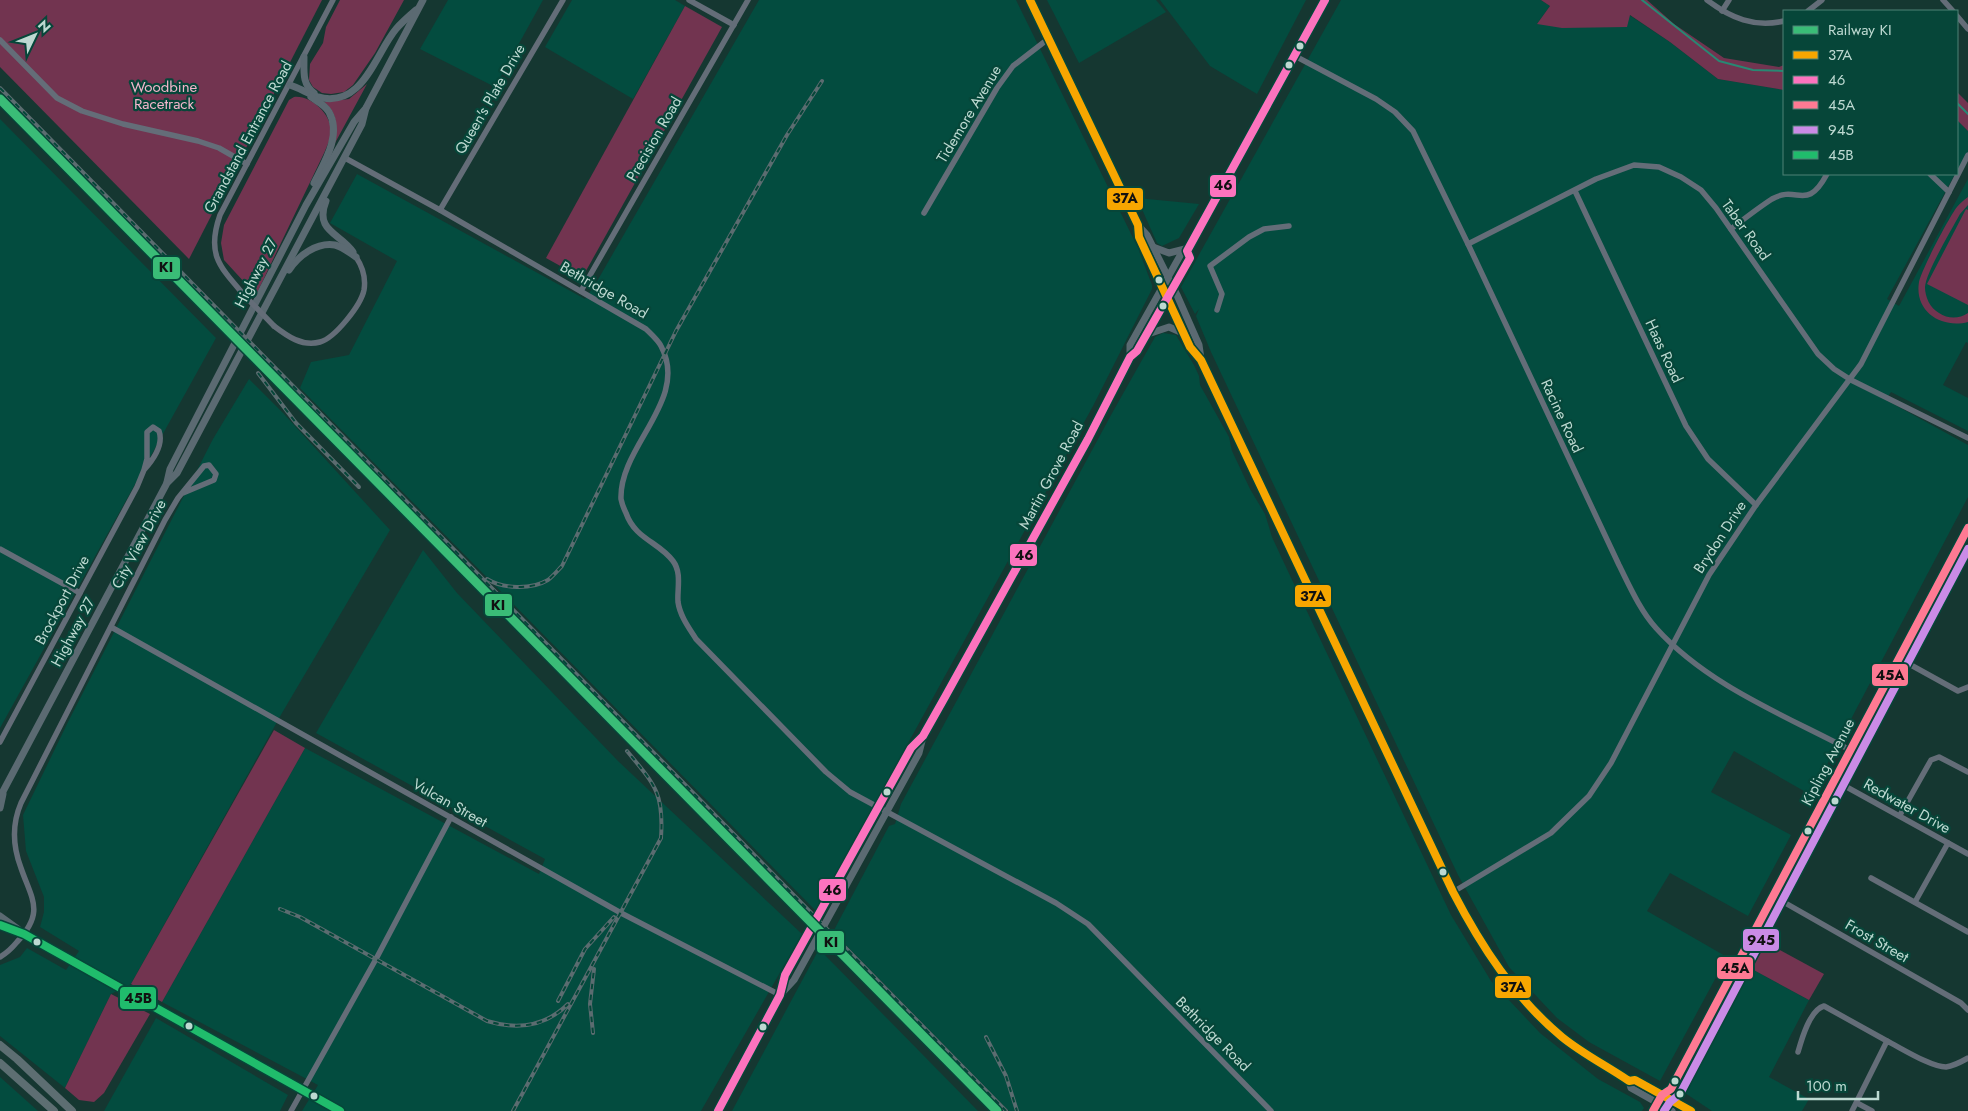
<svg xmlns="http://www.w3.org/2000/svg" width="1968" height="1111" font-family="Jost,sans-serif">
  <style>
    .built { fill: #034c3f }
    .green { fill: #723450 }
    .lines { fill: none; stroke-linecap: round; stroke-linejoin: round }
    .stream { stroke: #288873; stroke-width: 2 }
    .minor { stroke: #646d78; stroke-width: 5.5 }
    .major { stroke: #5b6a72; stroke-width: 7 }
    .highway { stroke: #5d6e72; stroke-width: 8 }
    .rail-casing { stroke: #5b6c70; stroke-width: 4 }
    .rail { stroke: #064639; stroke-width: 2; stroke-dasharray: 5.5; stroke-linecap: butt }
    .minor-bridge { stroke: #646d78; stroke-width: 5.5 }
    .bus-1-casing { stroke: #064639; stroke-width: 11 }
    .bus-2-casing { stroke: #064639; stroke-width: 11 }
    .bus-3-casing { stroke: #064639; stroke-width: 11 }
    .bus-4-casing { stroke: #064639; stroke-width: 11 }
    .bus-5-casing { stroke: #064639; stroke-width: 11 }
    .bus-1 { stroke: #f7a600; stroke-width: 8 }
    .bus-2 { stroke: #fc73be; stroke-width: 8 }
    .bus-3 { stroke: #fe7a93; stroke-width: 8 }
    .bus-4 { stroke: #ca8be6; stroke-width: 8 }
    .bus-5 { stroke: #20bc6c; stroke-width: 8 }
    .rail-1-casing { stroke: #064639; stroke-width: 12 }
    .rail-1 { stroke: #3abc77; stroke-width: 9 }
    .bus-dot { fill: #bdd9d1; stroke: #064639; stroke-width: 2 }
    .labels { text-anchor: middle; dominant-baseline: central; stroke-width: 4.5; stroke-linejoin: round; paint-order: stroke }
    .park-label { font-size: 15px; fill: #f4b6cc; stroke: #064639 }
    .street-label { font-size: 15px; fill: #bdd9d1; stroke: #064639 }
    .line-badge { stroke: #064639; stroke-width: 2 }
    .pale-badge-label { font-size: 14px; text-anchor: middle; font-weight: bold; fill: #111 }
  </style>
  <rect width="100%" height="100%" fill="#153731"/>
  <g class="built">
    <polygon points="448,0 543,0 495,87 420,49"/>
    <polygon points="572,0 675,0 685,6 633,99 545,47"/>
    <polygon points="759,0 1016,0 1138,248 1152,285 1152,289 1093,406 816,911 300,388 311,362 349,355 397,261 330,223 357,174 585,299 596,283"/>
    <polygon points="1047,0 1156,0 1166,12 1079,63"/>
    <polygon points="1160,0 1306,0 1257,94 1210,66"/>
    <polygon points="1341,0 1541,0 1550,6 1537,24 1629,15 1670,42 1718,79 1784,90 1784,174 1955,174 1887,299 1899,306 1968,179 1968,343 1966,342 1943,385 1968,398 1968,431 1891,392 1886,400 1968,445 1968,497 1811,795 1734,751 1711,792 1791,835 1748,916 1670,873 1647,911 1727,957 1660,1081 1589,1042 1557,1018 1509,967 1458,875 1211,352 1196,316 1199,309 1195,314 1181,287"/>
    <polygon points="0,119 216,338 0,728"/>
    <polygon points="1957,120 1968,131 1968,158 1957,171"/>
    <polygon points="1137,198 1199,204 1179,238 1162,246 1157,243"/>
    <polygon points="1163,333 1176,335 1194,365 1199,376 1200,385 1229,437 1232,451 1250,489 1265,514 1272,537 1285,565 1451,915 1491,981 1540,1033 1598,1079 1640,1102 1644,1108 1642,1111 1009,1111 833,932 889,826 895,824 901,804 1111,415 1155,337"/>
    <polygon points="249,379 284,414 390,530 282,713 131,984 111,994 65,1088 0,1036 0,965 20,957 27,948 66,970 79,951 40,927 44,912 44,897 26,851 23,815 68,722 213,439"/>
    <polygon points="423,550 457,593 618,761 802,934 701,1111 302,1111 318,1085 162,1002 305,748 539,874 545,859 316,733"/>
    <polygon points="819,949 978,1111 732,1111"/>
    <polygon points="1750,968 1809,1000 1769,1077 1809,1099 1802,1111 1712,1111 1685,1093"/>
    <polygon points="156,1018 288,1095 280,1111 104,1111"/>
    <polygon points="0,1077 38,1111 0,1111"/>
  </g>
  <g class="green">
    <polygon points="0,0 322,0 189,259 0,67"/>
    <polygon points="340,0 404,0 375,53 353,85 344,92 331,94 322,93 313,87 309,80 310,64 323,43 326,27"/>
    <polygon points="1541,0 1647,0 1674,24 1724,58 1779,67 1784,65 1784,90 1718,79 1670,42 1630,15 1627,27 1562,28 1537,24 1550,6"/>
    <polygon points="685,6 722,27 582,278 546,258"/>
    <path d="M367,84L335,143C337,127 338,113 324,102L349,99Z"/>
    <polygon points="1957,92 1968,103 1968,131 1957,120"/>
    <path d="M294,97C311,95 332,115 331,132C331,138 327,146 325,151L256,295L224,260L221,243L224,225L289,100Z"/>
    <path d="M1968,197V205L1960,214C1952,229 1926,272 1925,287C1925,297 1930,308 1939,313C1948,319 1959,319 1968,313V322C1942,329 1914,312 1919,282C1921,271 1949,217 1957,207C1960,203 1964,200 1968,197Z"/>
    <polygon points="1966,209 1968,210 1968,305 1927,284"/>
    <polygon points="274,730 305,748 162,1002 131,984"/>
    <polygon points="1765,942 1824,974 1809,1000 1750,968"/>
    <polygon points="111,994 150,1014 104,1093 94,1102 79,1100 65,1088"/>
  </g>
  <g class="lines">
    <g class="stream">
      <polyline points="1642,0 1719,61 1753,70 1784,71"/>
      <polyline points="1957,103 1968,114"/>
    </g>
    <g class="minor">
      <polyline points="689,0 734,25"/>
      <path d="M1707,0C1731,18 1754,28 1784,21"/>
      <polyline points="1943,0 1953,11"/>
      <polyline points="1722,11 1729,0"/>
      <polyline points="1808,11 1822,0"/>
      <polyline points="1957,16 1968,29"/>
      <polyline points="0,40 57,98 82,111 123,124 198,141 219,148 247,164"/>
      <path d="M1295,56L1376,99L1395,112L1413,131L1468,244L1619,565C1630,587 1640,610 1656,628C1707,685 1784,715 1850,750"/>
      <path d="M345,158L440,210L646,329C651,334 658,340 661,346C690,400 619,446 621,499C622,504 624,509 626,513C635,539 659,542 673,561C682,573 677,589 678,602C680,616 689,628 696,639L826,772L850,792L1056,903L1088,924L1271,1111"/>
      <polyline points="1930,174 1949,192"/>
      <polyline points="1575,191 1686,426 1708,459 1756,505"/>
      <polyline points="440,210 563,0"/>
      <polyline points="924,213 997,88 1013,66 1048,39"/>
      <path d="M1731,229C1744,219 1758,208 1772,199C1798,184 1806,213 1827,174"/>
      <polyline points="1468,244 1596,179 1634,165 1659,167 1681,177 1701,190 1716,208 1818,354 1834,369 1851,380 1968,438"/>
      <polyline points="581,291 748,0"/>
      <path d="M245,296C220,267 206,255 220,215L333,0"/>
      <polyline points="1217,310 1222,294 1210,266 1249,237 1264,229 1289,226"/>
      <path d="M274,326C287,336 302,347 320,342C335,338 361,305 364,290C366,278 362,266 356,257"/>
      <polyline points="0,549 80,593"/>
      <polyline points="111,627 621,913 780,995"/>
      <polyline points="1900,659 1958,691 1968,687"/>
      <path d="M0,742L137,487L144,470L147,459V432L153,427L159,431C164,445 153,460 144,470"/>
      <polyline points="1832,783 1843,785 1968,854"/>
      <polyline points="1900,815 1931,760 1939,757 1968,772"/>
      <polyline points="1871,878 1968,932"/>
      <polyline points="1453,892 1551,833 1589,796 1611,763 1709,575 1756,505 1861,364 1968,155"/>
      <polyline points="1773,896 1961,1003 1968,1010"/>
      <polyline points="1915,902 1948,843"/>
      <path d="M0,957C7,953 12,948 17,942C45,912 32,900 21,868C13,847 12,824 21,803L165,520L178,498L204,466L209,465L216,474L214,480L183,493"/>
      <path d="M1798,1052C1802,1038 1810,1010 1824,1006L1887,1041"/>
      <polyline points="1857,1103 1872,1111"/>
      <polyline points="291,1111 376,959 451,817"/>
      <path d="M1852,1111L1887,1041C1901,1048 1931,1067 1946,1067C1953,1066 1961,1062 1968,1058"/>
    </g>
    <g class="major">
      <polyline points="1030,0 1138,225 1147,235 1177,295 1199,345 1201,359"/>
      <path d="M304,57C304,72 302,84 314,93"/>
      <path d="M290,85C299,88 309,94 318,97C363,109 375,54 396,29C402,22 409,16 416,10"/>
      <path d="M311,97C318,102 325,105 329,112C342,135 324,163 314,183"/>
      <path d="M326,201C314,231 340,233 353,252"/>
      <path d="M1138,225L1139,237L1190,347L1201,360L1453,892C1485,957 1524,1011 1584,1053C1597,1063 1612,1071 1626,1079L1629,1081L1635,1080L1691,1111"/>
      <polyline points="1153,247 1169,253 1185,249"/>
      <path d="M289,270C299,255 317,242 335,245C343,247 350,253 356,257"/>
      <polyline points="1148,334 1169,327 1185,334"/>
      <polyline points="1130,357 1130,345 1181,254 1187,251 1325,0"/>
      <polyline points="167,482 170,469 306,205 354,122 366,108 423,0"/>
      <polyline points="0,797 167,483 177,473 362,124 366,108"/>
      <polyline points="0,808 3,794"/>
      <polyline points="0,916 18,929"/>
      <polyline points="0,925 24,934 340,1111"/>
      <polyline points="782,993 794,980 919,753 923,737"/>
      <polyline points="1629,1081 1631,1088 1672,1111"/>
      <polyline points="718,1111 780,995 785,975 911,748 923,736 945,697 1088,439 1130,357 1137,351 1190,258 1187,251"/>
      <polyline points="1664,1111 1670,1099 1671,1089 1968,528"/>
    </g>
    <g class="highway">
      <polyline points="0,1045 17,1059 72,1111"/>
      <polyline points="0,1063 54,1111"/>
    </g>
    <defs>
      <g id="rail">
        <polyline points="0,88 1006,1111"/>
        <polyline points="258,373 296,423 359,487"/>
        <path d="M487,579C503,589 531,590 548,580C553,576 558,570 562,566L676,331L787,135L822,81"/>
        <path d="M280,909L300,917L487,1021C517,1030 545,1027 568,1004"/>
        <polyline points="558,1001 585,949 614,917"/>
        <polyline points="593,1033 590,1004 594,969"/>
        <polyline points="986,1037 1006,1076 1017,1111"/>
        <path d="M513,1111L661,838C664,793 655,785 627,751"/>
      </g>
    </defs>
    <use href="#rail" class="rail-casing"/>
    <use href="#rail" class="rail"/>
    <polyline class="minor-bridge" points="245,296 274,326"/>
    <defs>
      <path id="bus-1" d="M1030,0L1138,225L1139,237L1190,347L1201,360L1453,892C1481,946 1514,997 1562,1037C1583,1054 1607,1066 1629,1081L1635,1080L1691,1111"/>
      <polyline id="bus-2" points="718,1111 780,995 785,975 911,748 923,736 945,697 1088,439 1130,357 1137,351 1190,258 1187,251 1325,0"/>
      <polyline id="bus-3" points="1653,1111 1662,1095 1671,1089 1968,528"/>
      <polyline id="bus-4" points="1664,1111 1670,1102 1680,1094 1968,549"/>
      <polyline id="bus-5" points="0,925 24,934 340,1111"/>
    </defs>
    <use href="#bus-1" class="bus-1-casing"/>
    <use href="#bus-2" class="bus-2-casing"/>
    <use href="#bus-3" class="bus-3-casing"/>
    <use href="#bus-4" class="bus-4-casing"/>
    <use href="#bus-5" class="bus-5-casing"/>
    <use href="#bus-1" class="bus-1"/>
    <use href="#bus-2" class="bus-2"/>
    <use href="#bus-3" class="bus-3"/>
    <use href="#bus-4" class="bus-4"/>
    <use href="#bus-5" class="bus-5"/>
    <defs>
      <polyline id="rail-1" points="0,99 997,1111"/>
    </defs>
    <use href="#rail-1" class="rail-1-casing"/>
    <use href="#rail-1" class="rail-1"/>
  </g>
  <g class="bus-dot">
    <circle cx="1300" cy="46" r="4.5"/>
    <circle cx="1289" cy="65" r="4.5"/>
    <circle cx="1159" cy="280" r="4.5"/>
    <circle cx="1163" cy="306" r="4.5"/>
    <circle cx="887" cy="792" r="4.5"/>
    <circle cx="1835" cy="801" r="4.5"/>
    <circle cx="1808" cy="831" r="4.5"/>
    <circle cx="1443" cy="872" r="4.5"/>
    <circle cx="37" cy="942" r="4.5"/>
    <circle cx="189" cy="1026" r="4.5"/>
    <circle cx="763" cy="1027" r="4.5"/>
    <circle cx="1675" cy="1081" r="4.5"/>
    <circle cx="1680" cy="1094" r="4.5"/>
    <circle cx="314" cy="1096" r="4.5"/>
  </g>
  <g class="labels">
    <g class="park-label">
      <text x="164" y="87">Woodbine<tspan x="164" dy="17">Racetrack</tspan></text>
    </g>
    <g class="street-label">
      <text transform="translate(490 99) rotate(-60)">Queen's Plate Drive</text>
      <text transform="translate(969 114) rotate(-59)">Tidemore Avenue</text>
      <text transform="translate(248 137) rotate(-62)">Grandstand Entrance Road</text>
      <text transform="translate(654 139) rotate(-60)">Precision Road</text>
      <text transform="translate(1746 230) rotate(54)">Taber Road</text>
      <text transform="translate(256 273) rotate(-63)">Highway 27</text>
      <text transform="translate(604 290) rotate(30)">Bethridge Road</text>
      <text transform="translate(1664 351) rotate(65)">Haas Road</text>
      <text transform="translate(1562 416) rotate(65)">Racine Road</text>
      <text transform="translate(1051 475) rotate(-62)">Martin Grove Road</text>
      <text transform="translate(1720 537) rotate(-57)">Brydon Drive</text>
      <text transform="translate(139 544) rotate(-62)">City View Drive</text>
      <text transform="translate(62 600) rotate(-62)">Brockport Drive</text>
      <text transform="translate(73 632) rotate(-62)">Highway 27</text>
      <text transform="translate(1828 762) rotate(-62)">Kipling Avenue</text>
      <text transform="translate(450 803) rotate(29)">Vulcan Street</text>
      <text transform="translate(1907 806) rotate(29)">Redwater Drive</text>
      <text transform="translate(1877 941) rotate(30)">Frost Street</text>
      <text transform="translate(1213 1034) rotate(45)">Bethridge Road</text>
    </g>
  </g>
  <g class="line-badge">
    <rect x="1209" y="174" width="28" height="24" rx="5" fill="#fc73be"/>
    <rect x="1106" y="187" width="38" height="24" rx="5" fill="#f7a600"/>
    <rect x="152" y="256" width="29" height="24" rx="5" fill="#3abc77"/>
    <rect x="1009" y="543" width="29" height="24" rx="5" fill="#fc73be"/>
    <rect x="1294" y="584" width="38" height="24" rx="5" fill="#f7a600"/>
    <rect x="484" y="593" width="29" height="24" rx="5" fill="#3abc77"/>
    <rect x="1871" y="663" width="38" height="24" rx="5" fill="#fe7a93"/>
    <rect x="818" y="878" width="29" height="24" rx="5" fill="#fc73be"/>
    <rect x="1742" y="928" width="38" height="24" rx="5" fill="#ca8be6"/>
    <rect x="816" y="930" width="29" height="24" rx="5" fill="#3abc77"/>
    <rect x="1716" y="956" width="38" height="24" rx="5" fill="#fe7a93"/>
    <rect x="1494" y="975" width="38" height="24" rx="5" fill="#f7a600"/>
    <rect x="119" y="986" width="38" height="24" rx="5" fill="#20bc6c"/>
  </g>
  <g class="pale-badge-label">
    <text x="1223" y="190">46</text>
    <text x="1125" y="203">37A</text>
    <text x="166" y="272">KI</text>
    <text x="1024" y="560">46</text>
    <text x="1313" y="601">37A</text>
    <text x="498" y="610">KI</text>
    <text x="1890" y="680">45A</text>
    <text x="832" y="895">46</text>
    <text x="1761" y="945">945</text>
    <text x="831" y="947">KI</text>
    <text x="1735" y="973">45A</text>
    <text x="1513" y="992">37A</text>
    <text x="138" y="1003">45B</text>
  </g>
  <rect x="1783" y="10" width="175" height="165" fill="#064639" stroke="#4f8176"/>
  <rect x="1793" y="26" width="25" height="8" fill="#3abc77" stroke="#4f8176"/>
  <text x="1828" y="35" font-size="15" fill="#bdd9d1">Railway KI</text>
  <rect x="1793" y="51" width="25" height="8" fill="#f7a600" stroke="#4f8176"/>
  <text x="1828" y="60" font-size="15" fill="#bdd9d1">37A</text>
  <rect x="1793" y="76" width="25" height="8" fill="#fc73be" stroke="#4f8176"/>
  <text x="1828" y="85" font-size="15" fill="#bdd9d1">46</text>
  <rect x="1793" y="101" width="25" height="8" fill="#fe7a93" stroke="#4f8176"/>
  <text x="1828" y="110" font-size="15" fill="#bdd9d1">45A</text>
  <rect x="1793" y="126" width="25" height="8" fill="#ca8be6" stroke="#4f8176"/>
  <text x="1828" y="135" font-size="15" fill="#bdd9d1">945</text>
  <rect x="1793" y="151" width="25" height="8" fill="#20bc6c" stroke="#4f8176"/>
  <text x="1828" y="160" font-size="15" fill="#bdd9d1">45B</text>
  <g transform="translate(35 35) rotate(47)" stroke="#064639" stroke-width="4" paint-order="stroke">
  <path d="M0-4L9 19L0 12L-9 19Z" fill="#bdd9d1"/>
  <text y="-8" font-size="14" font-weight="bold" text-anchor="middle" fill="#bdd9d1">N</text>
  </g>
  <path d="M1798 1091v8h80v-8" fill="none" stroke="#bdd9d1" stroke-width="2.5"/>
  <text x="1806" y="1091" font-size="15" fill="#bdd9d1" stroke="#064639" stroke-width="4" paint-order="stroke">100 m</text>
</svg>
